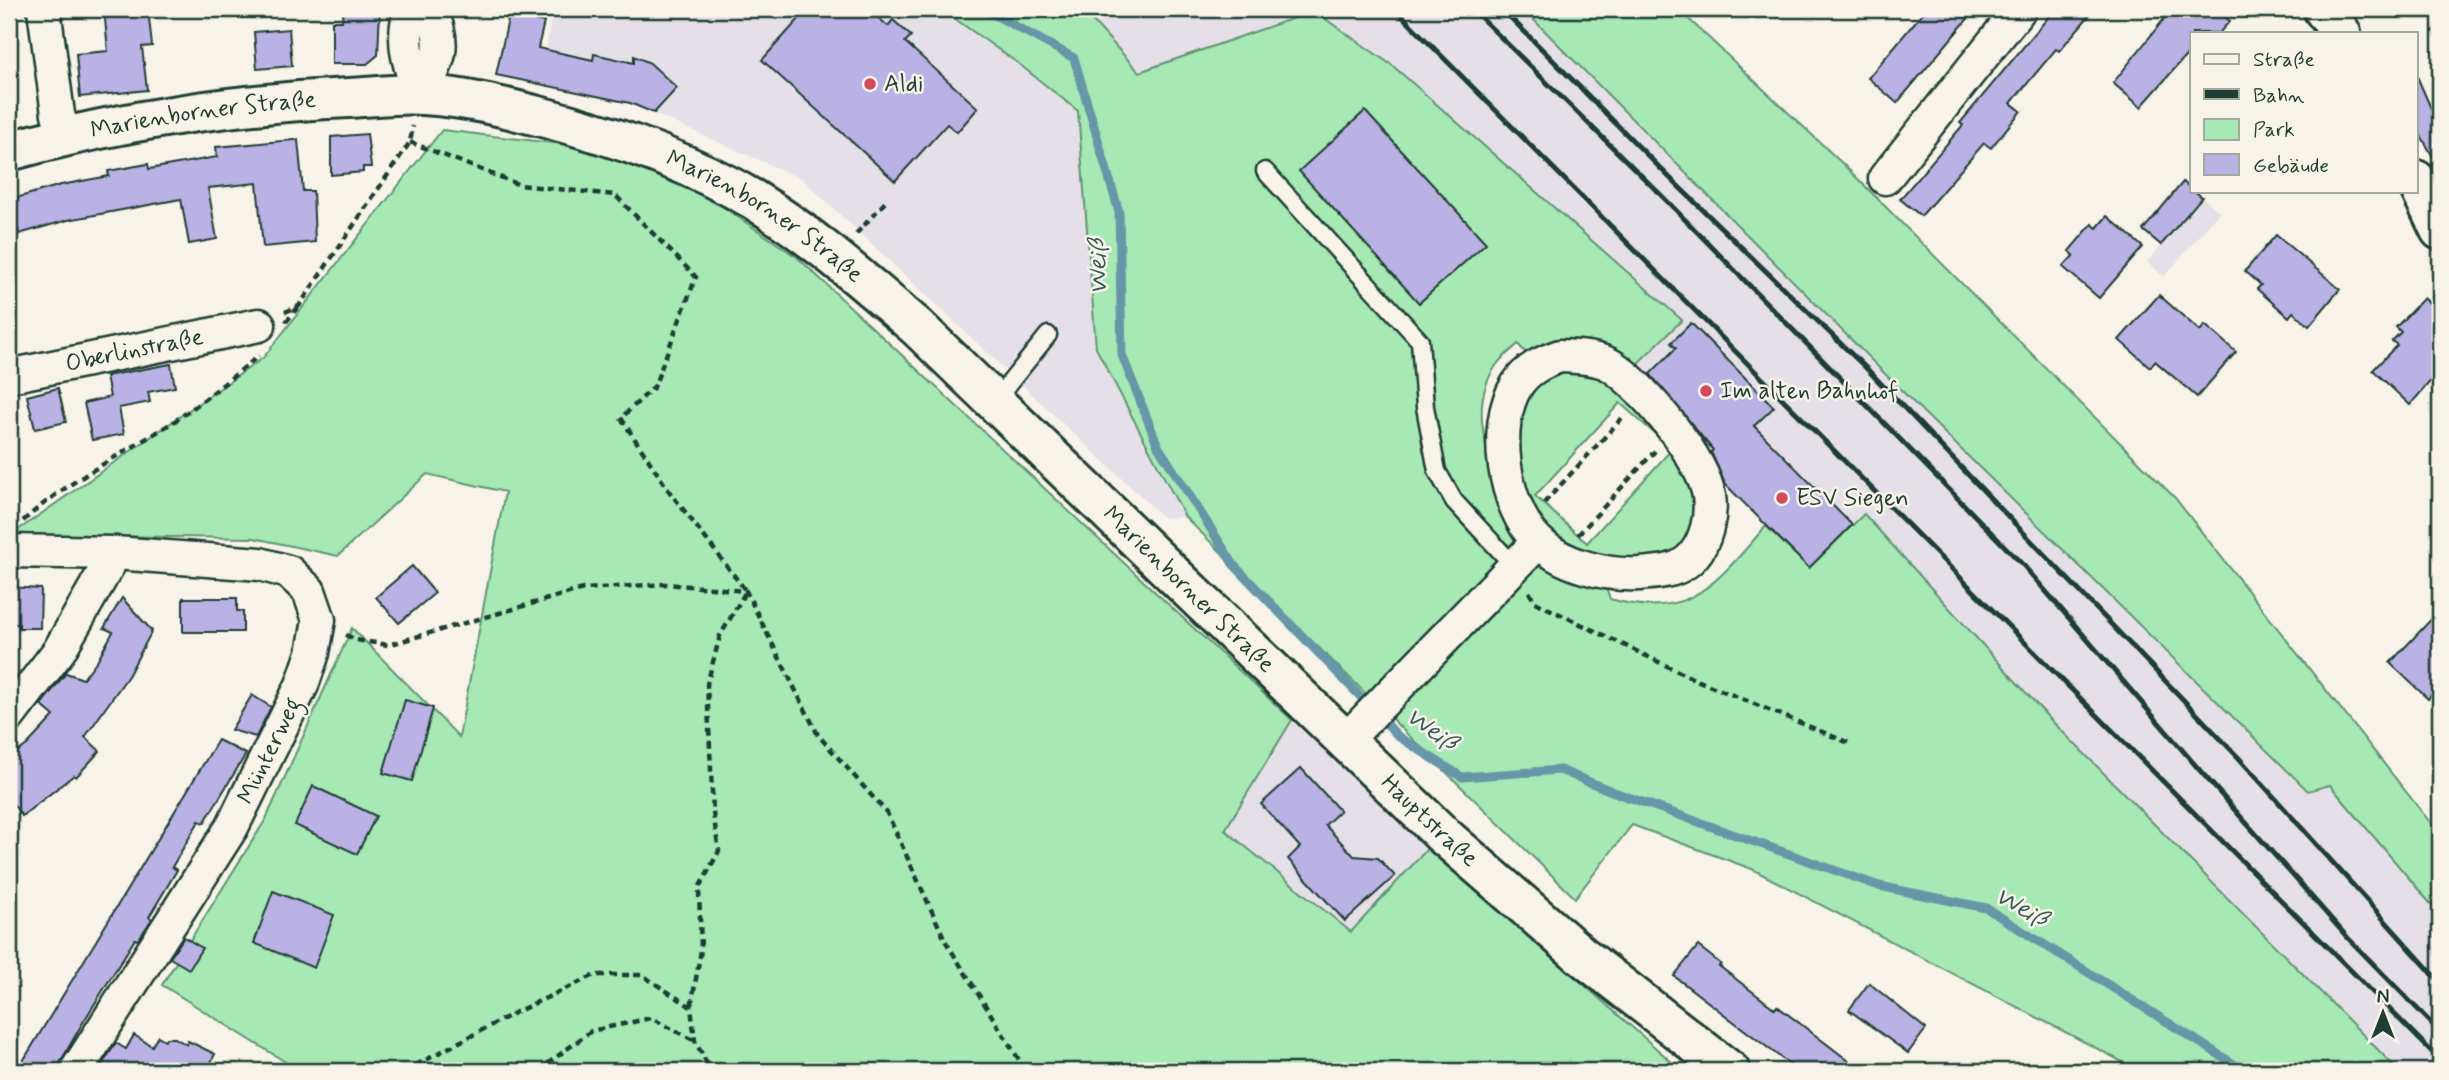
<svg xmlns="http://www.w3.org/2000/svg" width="2449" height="1080" font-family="Mynerve,sans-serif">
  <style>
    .built { fill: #e5e0e7 }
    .green { fill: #a6e9b4; stroke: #629374; stroke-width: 2; fill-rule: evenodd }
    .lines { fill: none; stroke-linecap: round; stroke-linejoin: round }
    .stream { stroke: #6696a8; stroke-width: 9 }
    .building { fill: #bab2e4; stroke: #1f3d34; stroke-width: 2 }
    .lane-casing { stroke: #1f3d34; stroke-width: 21 }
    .street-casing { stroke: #1f3d34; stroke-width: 37 }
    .secondary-casing { stroke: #1f3d34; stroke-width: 44 }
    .path { stroke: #1f3d34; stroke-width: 4.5; stroke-dasharray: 7 5; stroke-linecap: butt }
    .lane { stroke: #f7f3e8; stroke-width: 16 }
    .street { stroke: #f7f3e8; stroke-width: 32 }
    .secondary { stroke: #f7f3e8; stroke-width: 38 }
    .rail { stroke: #1f3d34; stroke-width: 5 }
    .poi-dot { fill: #d1495b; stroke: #f7f3e8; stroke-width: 2.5 }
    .labels { text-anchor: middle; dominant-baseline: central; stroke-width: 5; stroke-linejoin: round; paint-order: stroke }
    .poi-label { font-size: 24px; fill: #1f3d34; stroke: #f7f3e8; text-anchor: start }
    .street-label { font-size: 24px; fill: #1f3d34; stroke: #f7f3e8 }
    .water-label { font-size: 26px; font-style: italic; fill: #375b5b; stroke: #f7f3e8 }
  </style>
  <rect width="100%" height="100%" fill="#f7f3e8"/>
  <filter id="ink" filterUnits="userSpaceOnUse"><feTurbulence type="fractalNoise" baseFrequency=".0143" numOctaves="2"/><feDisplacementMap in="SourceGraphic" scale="14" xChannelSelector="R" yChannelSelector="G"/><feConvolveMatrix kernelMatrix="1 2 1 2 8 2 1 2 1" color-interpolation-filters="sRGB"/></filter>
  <g filter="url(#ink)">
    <g class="built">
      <polygon points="552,9 941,9 1019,64 1078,111 1096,348 1185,517 1164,518 802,179 630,103 542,84"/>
      <polygon points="1082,9 1523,9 1911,400 2307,791 2330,784 2440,915 2440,1071 2399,1071 2049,718 1865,514 1809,568 1622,383 1682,320 1393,66 1314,11 1139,72"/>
      <polygon points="2203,198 2220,212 2164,277 2147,262"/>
      <polygon points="1292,720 1428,848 1351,932 1225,830"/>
    </g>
    <g class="green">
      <path d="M941,9H1082L1139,72L1314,11L1393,66L1682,320L1625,376L1700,474L1699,549L1600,572L1610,599C1692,622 1717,581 1766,526L1809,568L1864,514L2049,718L2399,1071H2140L1752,869L1632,825L1575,898L1185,517L1096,348L1078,111L1019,64ZM1518,344L1536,365L1503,443L1495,477C1483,439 1471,398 1498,363C1504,356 1512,350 1518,344ZM1620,403L1672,449L1587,543L1535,496Z"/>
      <polygon points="1523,9 1678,9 1845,166 2175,498 2440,835 2440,915 2330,785 2308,791 1911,400"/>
      <polygon points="442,130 578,146 695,188 797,257 1292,720 1225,830 1351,932 1428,848 1682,1071 300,1071 162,985 266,819 352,628 459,737 505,492 427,474 338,556 254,538 11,535 263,358"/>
    </g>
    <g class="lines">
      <polyline class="stream" points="984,9 1074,58 1119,212 1122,355 1158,446 1234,565 1399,737 1462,777 1560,770 1614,792 1879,886 1986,908 2245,1071"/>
    </g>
    <g class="building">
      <polygon points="104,9 148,9 152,46 142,47 147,90 80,97 76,54 108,51"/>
      <polygon points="343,9 380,9 378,55 367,64 332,64 332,21 342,21"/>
      <polygon points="808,9 868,9 888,26 893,20 911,36 905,42 978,108 957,132 947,124 895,181 762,60"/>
      <polygon points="1926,9 1976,9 1897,103 1868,78"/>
      <polygon points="2055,9 2095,9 2059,51 2056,49 2011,103 2021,111 1991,148 1984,143 1921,216 1900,199 1963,125 1960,123"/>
      <polygon points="2172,9 2216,9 2230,21 2219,33 2192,33 2192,49 2141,107 2113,83"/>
      <polygon points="509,15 544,22 538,48 593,60 594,54 634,63 634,56 650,63 677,88 654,113 630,103 496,75"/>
      <polygon points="289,29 292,66 257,69 254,32"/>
      <polygon points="2416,74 2440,129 2440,169 2416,127"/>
      <polygon points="1365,111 1486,243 1419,303 1299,171"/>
      <polygon points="367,134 371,167 363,167 363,172 331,175 331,137"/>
      <polygon points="294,140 298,140 303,191 313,191 315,242 263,247 257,183 208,188 217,239 189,244 181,199 68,220 19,234 18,229 9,231 9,200 61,185 109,176 108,171 148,164 149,169 217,157 216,147"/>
      <polygon points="2183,182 2202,197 2161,245 2143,230"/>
      <polygon points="2107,216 2143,247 2099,298 2063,267 2074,255 2069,251 2092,224 2097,228"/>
      <polygon points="2276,235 2340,289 2309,326 2293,312 2289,317 2257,289 2261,285 2245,271"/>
      <polygon points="2159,295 2200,331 2205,325 2236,352 2197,397 2155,361 2150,367 2119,340"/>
      <polygon points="2424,298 2440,313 2440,370 2410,405 2373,370 2397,345 2392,341 2401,332 2396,327"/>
      <polygon points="1691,323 1774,407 1754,426 1852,525 1809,568 1725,484 1711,452 1713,450 1650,374 1676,348 1671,343"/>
      <polygon points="171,364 175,387 148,392 150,402 119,408 124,434 92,440 84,403 110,397 106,376"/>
      <polygon points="58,388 66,422 35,429 27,396"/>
      <polygon points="412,566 435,593 399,623 376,597"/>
      <polygon points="9,587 41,589 40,628 19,628 19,624 9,624"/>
      <polygon points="122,598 152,631 128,676 85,737 100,751 76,777 74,775 22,816 9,799 9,758 27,745 54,716 41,705 66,673 83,679 98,659 113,632 104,628"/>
      <polygon points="183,598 237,598 237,611 243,611 243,632 183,632"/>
      <polygon points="2440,610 2440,685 2428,699 2390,663"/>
      <polygon points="252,695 271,707 256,737 231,730"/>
      <polygon points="405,700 433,708 412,781 383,773"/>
      <polygon points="218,740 246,754 204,823 199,821 172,867 177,870 149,917 152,919 138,940 135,939 82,1024 61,1061 58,1071 17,1071"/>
      <polygon points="1301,768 1340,811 1325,825 1354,856 1378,858 1395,876 1345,921 1288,859 1300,847 1261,804"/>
      <polygon points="313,786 376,816 357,854 295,825"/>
      <polygon points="273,891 334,915 314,968 254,943"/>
      <polygon points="184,937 202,948 189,969 170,958"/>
      <polygon points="1698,946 1721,964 1719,966 1775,1009 1777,1006 1862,1071 1798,1071 1763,1044 1674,976"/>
      <polygon points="1869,983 1926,1029 1908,1053 1849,1010"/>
      <polygon points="134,1035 152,1046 158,1036 165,1040 166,1038 175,1038 187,1045 188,1041 215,1054 207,1071 98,1071 116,1043 126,1049"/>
    </g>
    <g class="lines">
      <defs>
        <g id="lane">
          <polyline points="1265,171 1420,341 1425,407 1437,471 1454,501 1515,567"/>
          <polyline points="995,401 1048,335"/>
        </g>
        <g id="street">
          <polyline points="44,9 58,114 64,136"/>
          <path d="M411,9C400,39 409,65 420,95"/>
          <path d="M420,95C439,62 448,45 430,9"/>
          <polyline points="1885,178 2020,9"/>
          <path d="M1560,356C1576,357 1598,357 1612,366C1643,386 1703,458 1709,496C1712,516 1706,541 1693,556C1679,572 1660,572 1640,574C1606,576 1561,565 1537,540C1504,507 1491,426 1517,385C1527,369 1543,362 1560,356Z"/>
          <path id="s1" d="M9,376L259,325"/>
          <polyline points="9,551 115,553 260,564 289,572 309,591 319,620 313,653 302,685 232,827 76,1071"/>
          <polyline points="9,716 59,651 115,553"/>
          <polyline points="1345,741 1538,542"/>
        </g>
        <g id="secondary">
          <polyline points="2323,9 2341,33"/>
          <path id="s2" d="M9,151C119,121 234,103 349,98C373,97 398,93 423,95C464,97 503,107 542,117C616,136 688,161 754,200C813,236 864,282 917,327L1443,835L1581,955L1730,1071"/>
          <polyline points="2416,180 2440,230"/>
        </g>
      </defs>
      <use href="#lane" class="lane-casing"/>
      <use href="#street" class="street-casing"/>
      <use href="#secondary" class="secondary-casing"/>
      <g class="path">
        <polyline points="410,142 520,185 615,195 696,277 654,387 621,418 669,491 746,591 720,636 707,684 713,813 719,851 699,888 701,950 691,1007"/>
        <polyline points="856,234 888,199"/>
        <polyline points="285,312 299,306 410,142 413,126"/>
        <polyline points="286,322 299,306"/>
        <polyline points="1544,503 1624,416"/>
        <path d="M23,521C66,482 121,455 170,424C201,404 230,378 259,356"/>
        <polyline points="1578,535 1655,451"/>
        <polyline points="1529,592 1535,602 1694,679 1849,743"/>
        <polyline points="346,635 356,640 388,645 583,589 666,584 746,591 818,735 887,813 946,942 1026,1071"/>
        <polyline points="405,1071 514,1013 595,975 642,975 691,1007 695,1041 711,1071"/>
        <polyline points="538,1071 591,1031 651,1018 695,1041"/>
      </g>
      <use href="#lane" class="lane"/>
      <use href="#street" class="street"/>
      <use href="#secondary" class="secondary"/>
      <g class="rail">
        <polyline points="1395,9 2440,1060"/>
        <polyline points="1472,9 1660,194 2024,566 2203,774 2348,938 2440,1032"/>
        <polyline points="1502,9 1672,180 1868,370 2238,757 2440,982"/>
      </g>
    </g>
  </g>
  <g class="poi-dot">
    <circle cx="870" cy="84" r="7"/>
    <circle cx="1706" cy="391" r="7"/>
    <circle cx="1782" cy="498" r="7"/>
  </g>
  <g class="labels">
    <g class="poi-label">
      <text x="884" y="84">Aldi</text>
      <text x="1720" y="391">Im alten Bahnhof</text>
      <text x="1796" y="498">ESV Siegen</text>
    </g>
    <g class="street-label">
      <text stroke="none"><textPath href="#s2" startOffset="198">Marienborner Straße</textPath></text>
      <text stroke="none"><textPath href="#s2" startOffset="786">Marienborner Straße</textPath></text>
      <text stroke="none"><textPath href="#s1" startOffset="128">Oberlinstraße</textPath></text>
      <text stroke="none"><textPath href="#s2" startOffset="1353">Marienborner Straße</textPath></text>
      <text transform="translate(270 751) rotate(-64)">Münterweg</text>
      <text stroke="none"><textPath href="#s2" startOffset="1687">Hauptstraße</textPath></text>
    </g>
    <g class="water-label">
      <text transform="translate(1099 267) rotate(-91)">Weiß</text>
      <text transform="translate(1431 730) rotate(36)">Weiß</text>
      <text transform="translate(2021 908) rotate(30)">Weiß</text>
    </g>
  </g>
  <rect width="2449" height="1080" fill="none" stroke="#f7f3e8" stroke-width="35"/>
  <rect x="18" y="18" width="2414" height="1045" fill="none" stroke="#1f3d34" stroke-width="2.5" filter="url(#ink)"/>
  <rect x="2190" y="32" width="228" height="161" fill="#f7f3e8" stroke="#a1aaa0" stroke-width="2"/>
  <rect x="2204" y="54" width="35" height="10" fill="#f7f3e8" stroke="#a1aaa0" stroke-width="2"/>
  <text x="2253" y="66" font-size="21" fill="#1f3d34">Straße</text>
  <rect x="2204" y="89" width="35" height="10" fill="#1f3d34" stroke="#a1aaa0" stroke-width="2"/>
  <text x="2253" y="102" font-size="21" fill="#1f3d34">Bahn</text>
  <rect x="2204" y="119" width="35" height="21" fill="#a6e9b4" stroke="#a1aaa0" stroke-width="2"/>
  <text x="2253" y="136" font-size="21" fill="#1f3d34">Park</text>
  <rect x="2204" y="154" width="35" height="21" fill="#bab2e4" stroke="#a1aaa0" stroke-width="2"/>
  <text x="2253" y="172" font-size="21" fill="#1f3d34">Gebäude</text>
  <g transform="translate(2383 1013)" stroke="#f7f3e8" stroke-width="5" paint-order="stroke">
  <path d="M0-5L12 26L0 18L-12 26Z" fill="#1f3d34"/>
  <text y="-10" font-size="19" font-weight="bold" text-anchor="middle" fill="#1f3d34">N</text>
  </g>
</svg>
